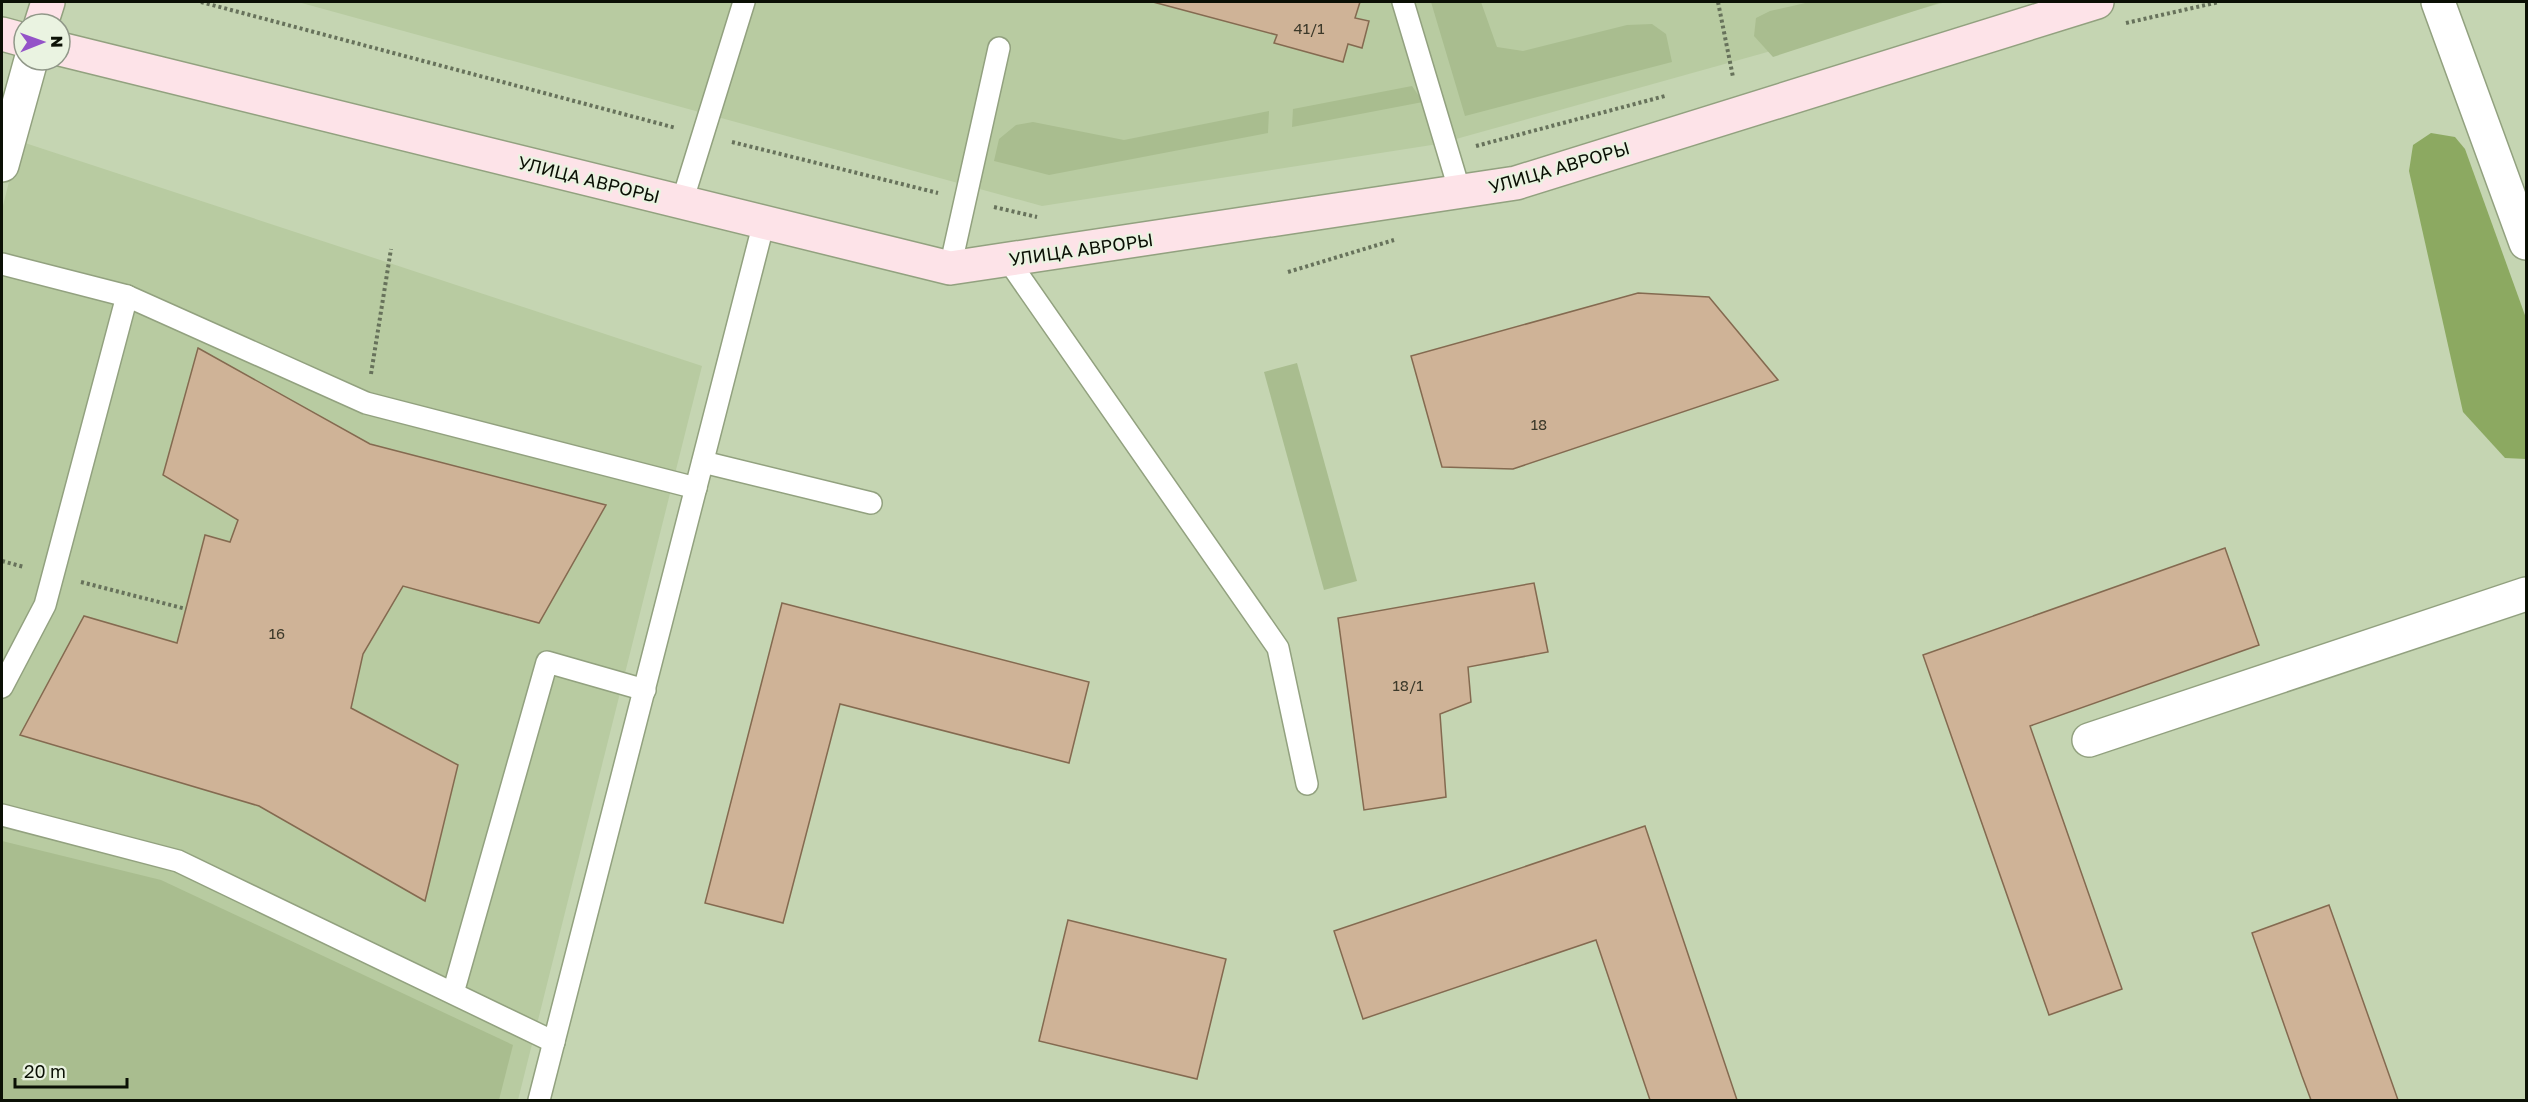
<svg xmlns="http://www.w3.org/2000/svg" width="2528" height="1102" font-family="'Golos Text',sans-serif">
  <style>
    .built { fill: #b8cba1 }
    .green { fill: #a9bd8f }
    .forest { fill: #8ca961 }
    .building { fill: #cfb397; stroke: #846a50; stroke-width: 1.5 }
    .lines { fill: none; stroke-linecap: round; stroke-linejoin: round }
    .lane-casing { stroke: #92a17f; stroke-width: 24 }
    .street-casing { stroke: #92a17f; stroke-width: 36 }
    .secondary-casing { stroke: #92a17f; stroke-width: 36 }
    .path { stroke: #67725b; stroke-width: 4; stroke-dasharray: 3 3; stroke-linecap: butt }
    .lane { stroke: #fff; stroke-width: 21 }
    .street { stroke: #fff; stroke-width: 33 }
    .secondary { stroke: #fde3e8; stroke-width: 33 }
    .labels { text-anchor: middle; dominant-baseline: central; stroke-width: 4.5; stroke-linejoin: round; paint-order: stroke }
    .number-label { font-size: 15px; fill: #3c392a }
    .street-label { font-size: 18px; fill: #0b1005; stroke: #eaf3e1 }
  </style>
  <rect width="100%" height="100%" fill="#c5d5b2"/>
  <g class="built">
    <polygon points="298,2 1946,2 1438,144 1042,206"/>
    <polygon points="19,141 702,366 518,1100 2,1100 2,210"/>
  </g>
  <g class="green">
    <polygon points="1431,2 1481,2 1497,47 1523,51 1627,25 1652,24 1666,34 1672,62 1465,116"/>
    <polygon points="1810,2 1942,2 1773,57 1754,36 1756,18 1770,11"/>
    <polygon points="1412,86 1423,102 1292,127 1293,109"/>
    <polygon points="1269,111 1268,133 1049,175 994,161 999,139 1016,125 1033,122 1124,140"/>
    <polygon points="1297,363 1357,581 1324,590 1264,372"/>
    <polygon points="2,841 161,880 513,1045 499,1100 2,1100"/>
  </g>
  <polygon class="forest" points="2431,133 2455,137 2465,149 2526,318 2526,459 2505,458 2463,412 2409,171 2413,145"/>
  <g class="building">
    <polygon points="1153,2 1360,2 1355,18 1369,21 1362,48 1348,44 1343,62 1274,43 1277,35"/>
    <polygon points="1638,293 1709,297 1778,380 1513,469 1442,467 1411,356"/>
    <polygon points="198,348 370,444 606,505 539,623 403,586 363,654 351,708 458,765 425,901 259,806 20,735 84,616 177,643 205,535 230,542 238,520 163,475"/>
    <polygon points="2225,548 2259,645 2030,726 2122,989 2049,1015 1923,655"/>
    <polygon points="1534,583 1548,652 1468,667 1471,702 1440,714 1446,797 1364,810 1338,618"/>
    <polygon points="782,603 1089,682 1069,763 840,704 783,923 705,903"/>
    <polygon points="1645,826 1737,1100 1650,1100 1596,940 1363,1019 1334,931"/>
    <polygon points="2329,905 2398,1100 2311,1100 2302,1076 2252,933"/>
    <polygon points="1068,920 1226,959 1197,1079 1039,1041"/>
  </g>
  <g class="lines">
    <defs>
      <g id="lane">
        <polyline points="1403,2 1460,192"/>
        <polyline points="682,202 744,2"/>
        <polyline points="1008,260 1278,648 1307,784"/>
        <polyline points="2,264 127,296 366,403 696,488"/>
        <polyline points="950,268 999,48"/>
        <polyline points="703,462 871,503"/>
        <polyline points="2,687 45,605 127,296"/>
        <polyline points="2,815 178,861 554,1042"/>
        <polyline points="453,993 547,662 645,690"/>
        <polyline points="539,1100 764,222"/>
      </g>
      <g id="street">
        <polyline points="2438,2 2526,243"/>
        <polyline points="2,165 31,60"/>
        <polyline points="2089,740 2526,594"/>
      </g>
      <g id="secondary">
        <polyline points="41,24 48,2"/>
        <polyline points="2,34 24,40"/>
        <polyline points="60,49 950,268 1516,183 2097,2"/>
      </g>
    </defs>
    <use href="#lane" class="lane-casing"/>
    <use href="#street" class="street-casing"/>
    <use href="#secondary" class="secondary-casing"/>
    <g class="path">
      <polyline points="201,2 676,128"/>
      <polyline points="1718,2 1733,77"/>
      <polyline points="2126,23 2219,2"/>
      <polyline points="732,142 938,193"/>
      <polyline points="1476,146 1665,96"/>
      <polyline points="994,207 1037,217"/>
      <polyline points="1288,272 1394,240"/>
      <polyline points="371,374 391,249"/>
      <polyline points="2,561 24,567"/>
      <polyline points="81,582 186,609"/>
    </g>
    <use href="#lane" class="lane"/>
    <use href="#street" class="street"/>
    <use href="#secondary" class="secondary"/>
  </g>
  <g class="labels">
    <g class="number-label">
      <text x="1309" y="28">41/1</text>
      <text x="1539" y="424">18</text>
      <text x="277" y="633">16</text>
      <text x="1408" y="685">18/1</text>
    </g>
    <g class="street-label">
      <text transform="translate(1559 167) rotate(-16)">УЛИЦА АВРОРЫ</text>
      <text transform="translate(589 179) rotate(14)">УЛИЦА АВРОРЫ</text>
      <text transform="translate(1081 249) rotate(-8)">УЛИЦА АВРОРЫ</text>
    </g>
  </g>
  <rect width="2528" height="1102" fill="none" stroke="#0b1005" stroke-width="6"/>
  <g transform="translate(42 42) rotate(89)"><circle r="28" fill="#eaf3e1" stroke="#919889" stroke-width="1.5"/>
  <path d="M0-4.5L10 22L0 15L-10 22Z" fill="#9453c8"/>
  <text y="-9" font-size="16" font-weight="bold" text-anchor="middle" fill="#0b1005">N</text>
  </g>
  <path d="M15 1078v9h112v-9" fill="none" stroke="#0b1005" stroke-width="3"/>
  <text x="24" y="1078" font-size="18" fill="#0b1005" stroke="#eaf3e1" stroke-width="4.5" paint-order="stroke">20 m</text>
</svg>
